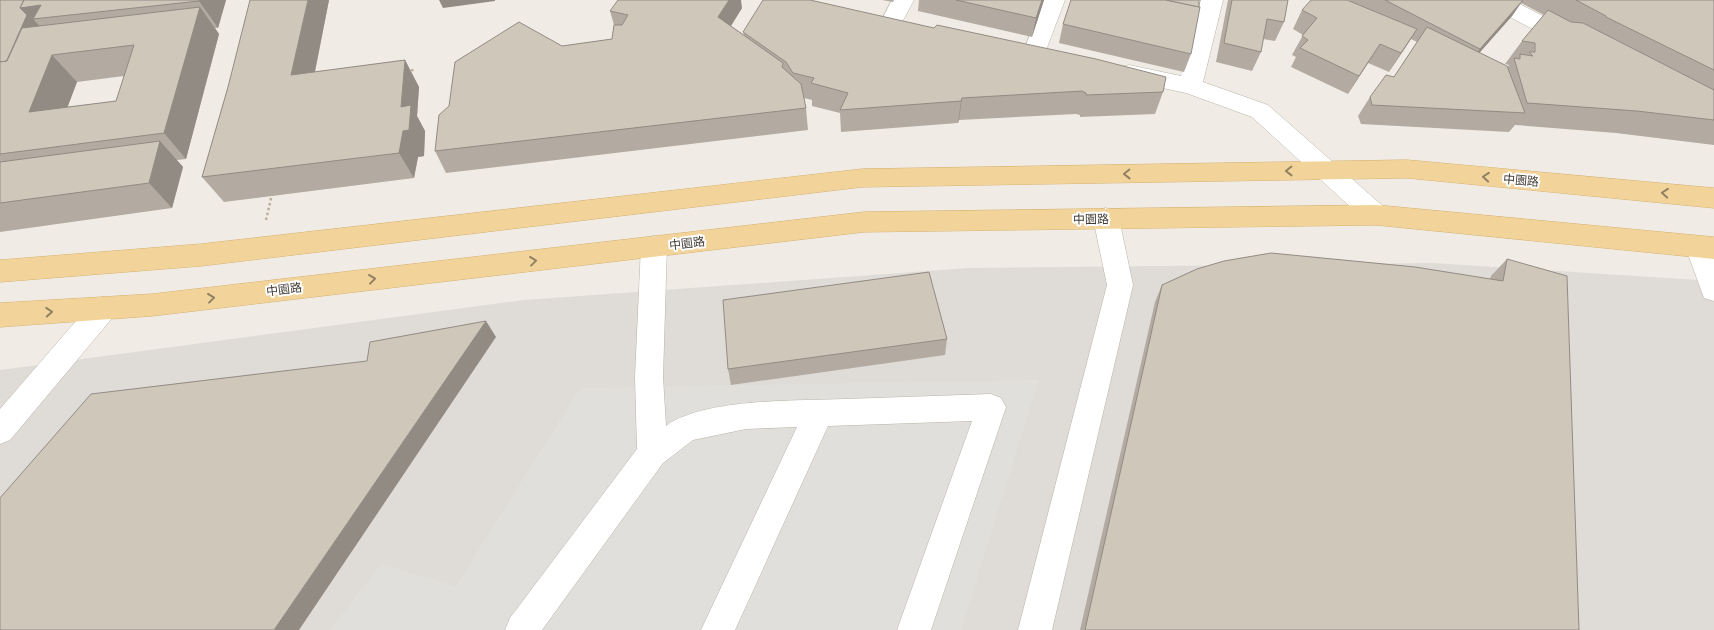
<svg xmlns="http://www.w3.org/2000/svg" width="1714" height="630" font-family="Montserrat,'Noto Sans TC',sans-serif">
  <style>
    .industrial { fill: #dfdbd6 }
    .parking { fill: #e1dfdc }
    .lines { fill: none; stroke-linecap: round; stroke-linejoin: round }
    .minor-casing { stroke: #bab3a8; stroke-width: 1 }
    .major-casing { stroke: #d5b06e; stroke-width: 1 }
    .path { stroke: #baae9b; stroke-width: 2.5; stroke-dasharray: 2.5 2.5; stroke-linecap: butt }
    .minor { fill: #fff; fill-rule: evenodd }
    .major { fill: #f2d49b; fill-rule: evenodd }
    .wall { fill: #b3aba1; fill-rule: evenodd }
    .shaded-wall { fill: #928b83 }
    .building { fill: #d0c7bb; stroke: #928b83; fill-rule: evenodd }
    .oneway { stroke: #918063 }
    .labels { text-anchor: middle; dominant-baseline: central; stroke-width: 4; stroke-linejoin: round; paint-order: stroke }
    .street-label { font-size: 12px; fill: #423c35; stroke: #fff }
  </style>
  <rect width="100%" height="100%" fill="#f0ece5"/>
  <polygon class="industrial" points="1433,263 1714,281 1714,630 0,630 0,370 524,300 969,268"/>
  <polygon class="parking" points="1039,380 961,630 330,630 381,564 456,586 580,388"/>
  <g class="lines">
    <defs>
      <g id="minor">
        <polygon points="892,0 914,0 900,26 892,28 884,26 881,21"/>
        <polygon points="1043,0 1065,0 1045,53 1042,58 1034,61 1026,58 1023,53"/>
        <polygon points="1201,0 1223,0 1203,82 1268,105 1385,208 1389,215 1385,222 1376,225 1367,222 1252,117 1186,93 1121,79 1118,73 1121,67 1129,65 1181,76"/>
        <polygon points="1483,0 1512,0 1580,35 1583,40 1580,45 1572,48 1564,45 1486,5"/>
        <polygon points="1106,208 1115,211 1119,218 1133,285 1052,630 1018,630 1107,285 1093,218 1097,211"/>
        <path d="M654,236L663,239L667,246L663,377L666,426C704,398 798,401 845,399C894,397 942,396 991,394L1001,398L1006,407L931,630H897L972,421L828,426L735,630H701L797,427L746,429L693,440L663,463L542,630H505L510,618L637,449L635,377L641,246L645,239Z"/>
        <polygon points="1698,236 1707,239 1714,254 1714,301 1704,298 1685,246 1689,239"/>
        <polygon points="104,297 114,300 118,308 114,316 10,440 0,444 0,409 94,300"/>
      </g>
      <g id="major">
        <polygon points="1407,160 1714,188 1714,208 1407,178 862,187 201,266 0,282 0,260 201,244 862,169"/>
        <polygon points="1376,205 1714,237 1714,259 1376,225 864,232 152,316 0,327 0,303 152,294 864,212"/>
      </g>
    </defs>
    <use href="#minor" class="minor-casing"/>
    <use href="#major" class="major-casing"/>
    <g class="path">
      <polyline points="406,71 414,70"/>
      <polyline points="266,220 272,194"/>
    </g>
    <use href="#minor" class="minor"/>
    <use href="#major" class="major"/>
  </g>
  <g class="wall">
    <path d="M0,0H226L218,28H215L219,34L186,159L177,160L183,167L172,208L0,232ZM124,76L116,101L67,107L77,82Z"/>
    <polygon points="329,0 315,72 405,60 419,87 417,116 425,131 424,156 418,157 414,178 224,202 202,177 228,87"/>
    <polygon points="882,0 894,0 893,2"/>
    <polygon points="919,0 1044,0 1032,37 918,11"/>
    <polygon points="1228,0 1288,0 1284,22 1275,41 1263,39 1261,52 1252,71 1216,62"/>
    <path d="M1349,0H1714V145L1616,133L1515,125L1509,132L1361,124L1358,116L1370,97L1394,77L1417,42L1411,39L1389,72L1368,63L1348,94L1291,67L1296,57L1292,55L1303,35L1293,29L1302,10L1351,2ZM1521,3L1544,15L1522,41L1505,64L1509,65L1507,68L1479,53L1512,16Z"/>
    <polygon points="742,8 731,26 744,35 743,32 1163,92 1155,114 1080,117 1080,115 1076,114 959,120 958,123 841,132 840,113 812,106 812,100 804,98 806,108 808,130 446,173 435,151 562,46 612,39 614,25 610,11"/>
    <polygon points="1063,24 1191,54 1184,72 1059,43"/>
    <polygon points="1507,259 1579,630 1080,630 1155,302 1162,285 1490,279 1491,276"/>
    <polygon points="947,339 945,355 731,385 728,369"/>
  </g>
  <g class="shaded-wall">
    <polygon points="52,0 33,19 47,34 0,70 20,8"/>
    <polygon points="200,0 226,0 218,28 199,1"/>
    <polygon points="308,0 329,0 309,101 291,75"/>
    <polygon points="439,0 495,0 495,1 443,8"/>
    <polygon points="729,0 741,0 742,8 722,40 718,17"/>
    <polygon points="1042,0 1044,0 1032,37 1036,18"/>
    <polygon points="1523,0 1512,16 1466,68 1480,49"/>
    <polygon points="200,7 219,34 186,159 164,133"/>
    <polygon points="1417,29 1405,48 1389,72 1401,53"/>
    <polygon points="1380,44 1368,63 1348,94 1359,76"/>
    <polygon points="52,55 77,82 56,138 29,112"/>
    <polygon points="405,60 419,87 417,116 425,131 424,156 418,157 414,178 399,153 401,107"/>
    <polygon points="962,98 959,120 958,123 961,101"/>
    <polygon points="160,141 183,167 172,208 149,183"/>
    <polygon points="486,321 496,337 299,630 274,630"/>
  </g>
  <g class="building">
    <polygon points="0,0 24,0 20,8 27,15 7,60 6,61 0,62"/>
    <polygon points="24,0 200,0 199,1 33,19 41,5 20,8"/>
    <polygon points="250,0 308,0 291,75 405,60 401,107 411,105 409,130 403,131 399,153 202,177 228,87"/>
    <polygon points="618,0 729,0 718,17 783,63 782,67 801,84 806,108 435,151 439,115 449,106 455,62 519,22 562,46 612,39 614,25 622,25 628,15 610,11"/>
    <polygon points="763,0 810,0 934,28 937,25 1096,59 1166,77 1163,92 1086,95 1086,93 1082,91 962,98 961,101 840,110 848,93 811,83 814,78 793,73 786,62 743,32"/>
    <polygon points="956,0 1042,0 1036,18"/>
    <polygon points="1071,0 1166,0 1200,7 1191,54 1063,24"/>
    <polygon points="1166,0 1199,0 1199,7"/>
    <polygon points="1232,0 1288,0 1284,22 1267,19 1261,52 1224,43"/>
    <polygon points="1311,0 1347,0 1417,29 1401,53 1380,44 1359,76 1300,48 1308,40 1302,36 1317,18 1302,10"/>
    <polygon points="1385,0 1523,0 1480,49"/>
    <polygon points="1576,0 1714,0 1714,70 1606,17 1606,16"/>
    <path d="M200,7L164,133L0,154V62L7,61L22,28ZM134,45L116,101L29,112L52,55Z"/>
    <polygon points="1548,10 1571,22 1583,23 1714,90 1714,120 1637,111 1527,103 1514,58 1520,59 1520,54 1533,56 1529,52 1535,52 1535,43 1522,41"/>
    <polygon points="1427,27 1507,66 1525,113 1372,105 1370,97 1386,75 1394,77"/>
    <polygon points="160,141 149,183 0,203 0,162"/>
    <polygon points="1271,253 1415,267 1503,281 1507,259 1567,276 1579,630 1085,630 1162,285 1197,269 1224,261"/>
    <polygon points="929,272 947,339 728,369 723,300"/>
    <polygon points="486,321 274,630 0,630 0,498 91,394 367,361 370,342"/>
  </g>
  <defs><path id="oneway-chevron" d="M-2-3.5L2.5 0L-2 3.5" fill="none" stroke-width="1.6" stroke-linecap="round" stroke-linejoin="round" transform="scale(1.25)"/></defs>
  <g class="oneway">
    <use href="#oneway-chevron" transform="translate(1289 171) rotate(179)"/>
    <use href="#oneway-chevron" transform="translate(1127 174) rotate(179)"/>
    <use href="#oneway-chevron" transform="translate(1486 177) rotate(-175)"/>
    <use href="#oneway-chevron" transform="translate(1665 193) rotate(-175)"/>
    <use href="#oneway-chevron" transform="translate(533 261) rotate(-7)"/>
    <use href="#oneway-chevron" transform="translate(372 279) rotate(-7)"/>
    <use href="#oneway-chevron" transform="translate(211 298) rotate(-7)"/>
    <use href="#oneway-chevron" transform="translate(49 312) rotate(-4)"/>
  </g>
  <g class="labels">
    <g class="street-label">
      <text transform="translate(1521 180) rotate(5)">中園路</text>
      <text transform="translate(1091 219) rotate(-1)">中園路</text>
      <text transform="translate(687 243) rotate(-7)">中園路</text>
      <text transform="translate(284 289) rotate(-7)">中園路</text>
    </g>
  </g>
</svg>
